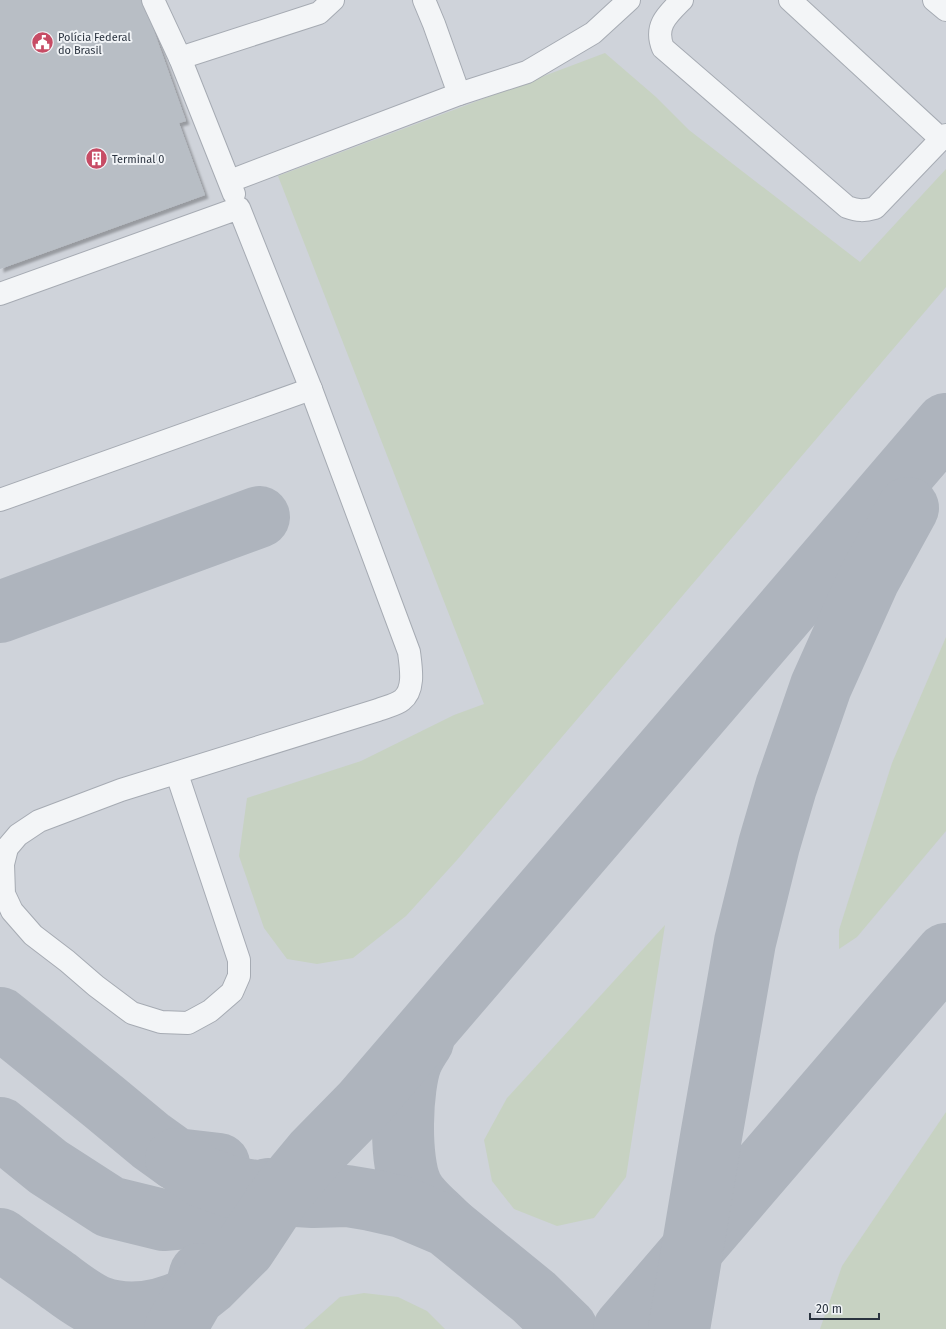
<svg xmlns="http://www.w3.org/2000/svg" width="946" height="1329" font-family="'Fira Sans',sans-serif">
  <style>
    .built { fill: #cfd3da }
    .green { fill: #c7d2c2 }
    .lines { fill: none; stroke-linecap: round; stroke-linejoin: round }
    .taxiway { stroke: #aeb4bd; stroke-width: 62 }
    .building { fill: #b8bec5; filter: url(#shadow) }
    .minor-casing { stroke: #a6abb3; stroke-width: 24 }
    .minor { stroke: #f3f5f7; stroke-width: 22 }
    .labels { text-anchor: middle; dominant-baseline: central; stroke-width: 4; stroke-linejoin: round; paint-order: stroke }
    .poi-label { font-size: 11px; fill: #2a333f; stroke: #f0f3f6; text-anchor: start }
  </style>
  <defs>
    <filter id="shadow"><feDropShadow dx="3.5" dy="3.5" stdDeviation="1" flood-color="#0004"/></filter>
  </defs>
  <rect width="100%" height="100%" fill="#e1e4e9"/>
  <rect class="built" x="0" y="0" width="946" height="1329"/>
  <g class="green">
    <polygon points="605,53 656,97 689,130 860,262 946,169 946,287 457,860 406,916 353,958 317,964 287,959 264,928 239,856 247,798 361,761 454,715 484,704 278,176"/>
    <polygon points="946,637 946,831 857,937 839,949 839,930 892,763"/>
    <polygon points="665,925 626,1177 594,1218 557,1226 514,1209 492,1181 484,1140 507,1098"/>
    <polygon points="946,1112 946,1329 820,1329 842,1266"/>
    <polygon points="364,1293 398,1297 427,1311 445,1329 304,1329 340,1297"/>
  </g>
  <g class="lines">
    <g class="taxiway">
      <polyline points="0,612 259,517"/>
      <polyline points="0,1018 104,1102 151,1141 176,1159 219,1164"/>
      <path d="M423,1041C419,1047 415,1053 412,1060C401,1087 399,1161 412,1187C419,1202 436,1214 447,1226"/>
      <polyline points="0,1128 48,1167 110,1207 163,1220 211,1216 232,1208 268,1189"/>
      <polyline points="176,1159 203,1177 231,1187 280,1195 313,1197 347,1196 371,1200 402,1207 447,1226 534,1297 567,1329"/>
      <path d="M0,1239C17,1252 35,1264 53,1277C67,1287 82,1300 99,1307C132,1319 164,1311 194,1296L200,1274"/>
      <polyline points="175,1329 194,1296 209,1284 245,1248 280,1195 314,1154 363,1104 946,424"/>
      <polyline points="624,1329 946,954"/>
      <polyline points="679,1329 711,1137 745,942 769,845 786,787 821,686 869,579 908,508"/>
    </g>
  </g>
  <polygon class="building" points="0,0 143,0 186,121 179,123 205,195 0,269"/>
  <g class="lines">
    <defs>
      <g id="minor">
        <polyline points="153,0 180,58 234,194"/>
        <polyline points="424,0 434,24 459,94"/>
        <path d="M682,0C667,15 654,26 663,48L847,207C858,211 864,211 875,208L941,139"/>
        <polyline points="790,0 941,139 946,135"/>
        <polyline points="934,0 946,10"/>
        <polyline points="180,58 319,13 333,0"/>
        <polyline points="230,181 459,94 527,72 593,33 629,0"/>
        <path d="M0,294L239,208L311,389L409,652C411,668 415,690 402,700C396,705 385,707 378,710L121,790L39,821L18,835L7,848L3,864L4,894L12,911L33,935L67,961L96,986L132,1013L161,1022L188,1023L210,1011L232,992L239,976V960L177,774"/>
        <polyline points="0,500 311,389"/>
      </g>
    </defs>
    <use href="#minor" class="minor-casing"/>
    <use href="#minor" class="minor"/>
  </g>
  <defs>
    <symbol id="civic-disc" viewBox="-11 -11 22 22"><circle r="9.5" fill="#c74c65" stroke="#f0f3f6"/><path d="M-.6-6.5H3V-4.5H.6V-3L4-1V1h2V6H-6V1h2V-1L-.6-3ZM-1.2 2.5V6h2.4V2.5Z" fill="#fff"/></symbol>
    <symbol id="building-disc" viewBox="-11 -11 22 22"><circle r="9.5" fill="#c74c65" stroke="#f0f3f6"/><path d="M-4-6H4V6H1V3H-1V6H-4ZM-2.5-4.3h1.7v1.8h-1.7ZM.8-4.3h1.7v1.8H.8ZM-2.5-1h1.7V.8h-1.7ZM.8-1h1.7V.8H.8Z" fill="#fff"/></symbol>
  </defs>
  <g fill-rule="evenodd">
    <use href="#civic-disc" x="30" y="30" width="25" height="25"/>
    <use href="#building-disc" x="84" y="146" width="25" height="25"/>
  </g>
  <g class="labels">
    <g class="poi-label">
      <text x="58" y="37">Polícia Federal<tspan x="58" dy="13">do Brasil</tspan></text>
      <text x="112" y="159">Terminal 0</text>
    </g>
  </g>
  <path d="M810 1313v6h69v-6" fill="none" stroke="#2a333f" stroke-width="2"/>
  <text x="816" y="1313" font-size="12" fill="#2a333f" stroke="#f0f3f6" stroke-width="3" paint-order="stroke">20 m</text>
</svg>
